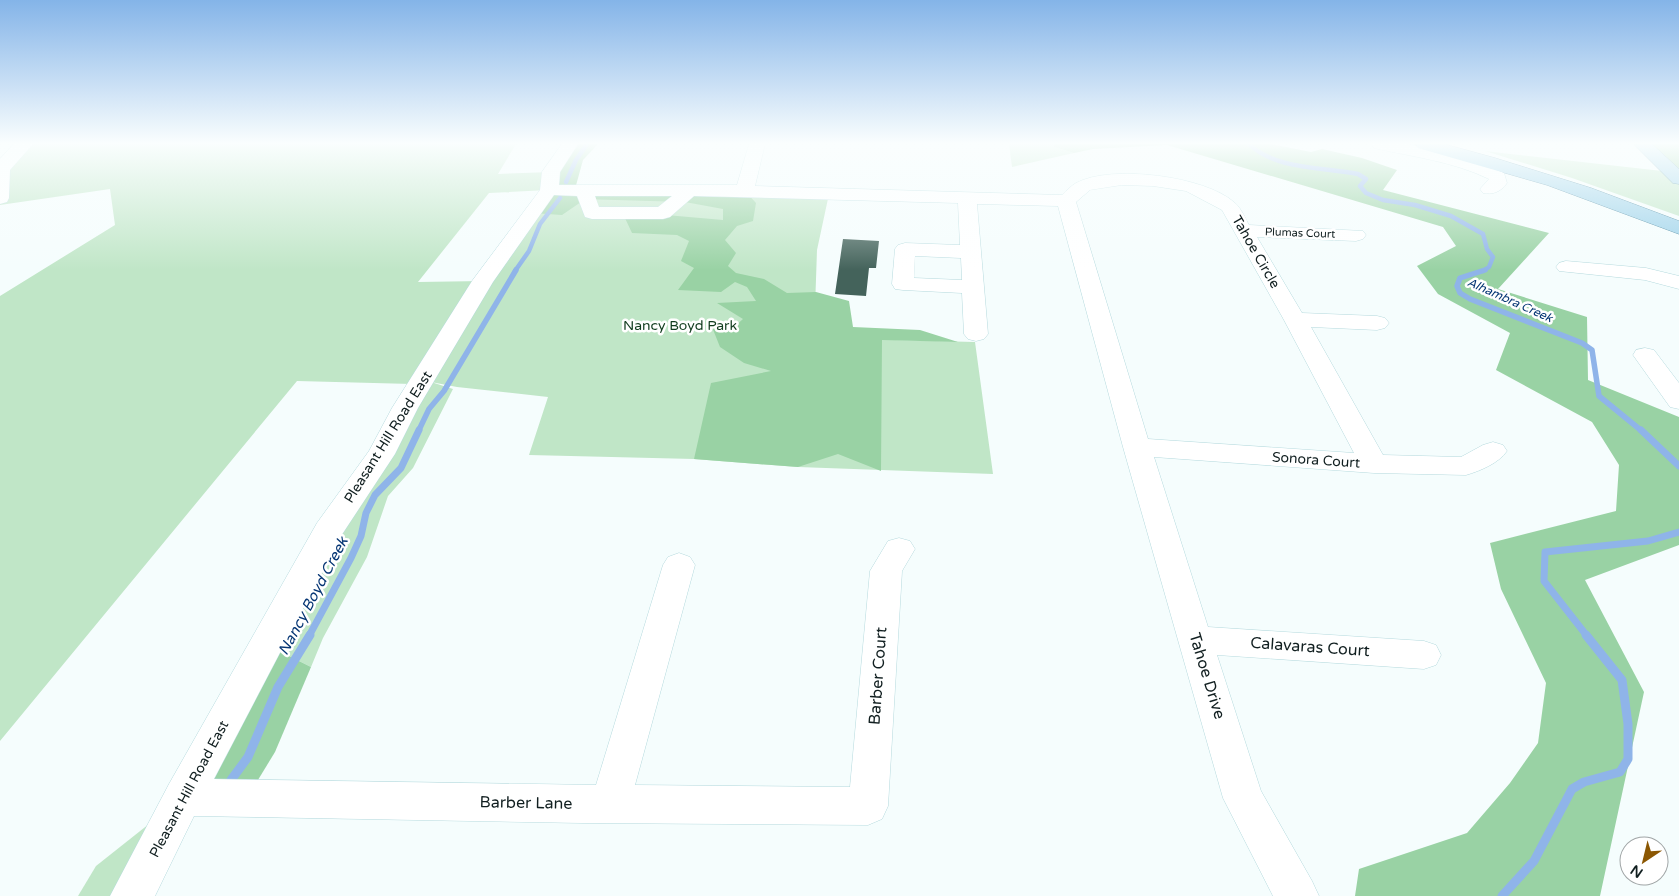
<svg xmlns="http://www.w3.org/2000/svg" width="1679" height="896" font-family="'Varela Round',sans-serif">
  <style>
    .green { fill: #c0e6c7; fill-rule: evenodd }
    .forest { fill: #99d2a4 }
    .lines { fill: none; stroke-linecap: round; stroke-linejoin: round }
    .stream-far3 { stroke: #8fb4e9; stroke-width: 4.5 }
    .stream-far2 { stroke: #8fb4e9; stroke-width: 5.5 }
    .stream-far1 { stroke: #8fb4e9; stroke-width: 7 }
    .stream { stroke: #8fb4e9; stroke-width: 9 }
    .building { fill: #44635b }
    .minor-casing { stroke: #b5dade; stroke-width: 1 }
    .major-casing { stroke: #3f7f9a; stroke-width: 1 }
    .minor { fill: #fff; fill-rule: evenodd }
    .major { fill: #9bd1e9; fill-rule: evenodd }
    .labels { text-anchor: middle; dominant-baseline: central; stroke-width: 5; stroke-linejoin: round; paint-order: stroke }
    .far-street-label { font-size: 11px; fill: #111f20; stroke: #fff }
    .far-water-label { font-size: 12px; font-style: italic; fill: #063674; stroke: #fff }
    .street-label { font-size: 14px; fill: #111f20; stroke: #fff }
    .park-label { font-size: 14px; fill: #113c1e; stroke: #fff }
    .water-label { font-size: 15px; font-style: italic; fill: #063674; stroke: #fff }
    .near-street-label { font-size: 16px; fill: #111f20; stroke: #fff }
  </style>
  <rect width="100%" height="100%" fill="#f5fdfd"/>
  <g class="green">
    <path d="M25,144H516L498,174L551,172L549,189L829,194L817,250L814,338L975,342L993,474L798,467L694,459L529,455L548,397L457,387L431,382L453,389L413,468L388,496L367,557L323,638L311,667L267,645L412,384L297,381L0,741V296L115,225L110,189L0,205L1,169ZM548,190L483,281L418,282L489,193Z"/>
    <polygon points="1009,144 1054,144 1054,147 1074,153 1012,167"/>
    <polygon points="1485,151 1671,172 1679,179 1679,216 1572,178"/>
    <polygon points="183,797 132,896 78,896 96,866"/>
  </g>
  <g class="forest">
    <polygon points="570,144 598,144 583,160 575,189 745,191 756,203 753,221 737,226 725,240 736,253 728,266 736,273 764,279 787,293 816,292 849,301 853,327 920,330 958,342 882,340 881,471 838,454 798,467 694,459 711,383 771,371 744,363 720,347 712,327 734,327 743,319 717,303 756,301 747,287 735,282 721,292 678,290 694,268 681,261 689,241 677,235 632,233 624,216 666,215 723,220 723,209 685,202 580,199 581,202 562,215 532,213"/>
    <polygon points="1054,144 1271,144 1311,152 1322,149 1362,158 1397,170 1383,190 1549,233 1498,289 1587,317 1588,380 1679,417 1679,545 1585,580 1644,692 1600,896 1355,896 1359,869 1467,833 1510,783 1538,743 1546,683 1501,589 1490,543 1616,511 1619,465 1592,422 1496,370 1510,333 1438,294 1417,266 1456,246 1443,227 1167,145 1093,149 1074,153 1054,147"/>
    <polygon points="1642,144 1679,144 1679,179"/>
    <polygon points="267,645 311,667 275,752 247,798 183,797"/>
  </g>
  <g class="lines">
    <g class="stream-far3">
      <path d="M1249,144C1276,170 1323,167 1358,174L1366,179L1360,186L1366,193L1383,200L1415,205L1451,216L1483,234L1487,249L1493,257L1489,267L1483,271"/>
      <polyline points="566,182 576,160 587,144"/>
      <polyline points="515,271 529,251 540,224 560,198"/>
    </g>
    <g class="stream-far2">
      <polyline points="1485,270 1460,278 1457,286 1460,293 1470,299 1582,343 1592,350 1599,396 1643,432"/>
      <polyline points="418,432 429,409 444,391 516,270"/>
    </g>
    <g class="stream-far1">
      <polyline points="1641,430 1679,466"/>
      <polyline points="309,636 351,558 361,536 366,513 375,495 401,468 419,430"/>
      <polyline points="1587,636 1544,581 1545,552 1648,541 1679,532"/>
    </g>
    <g class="stream">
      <polyline points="231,780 248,757 278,687 310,635"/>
      <polyline points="1502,896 1534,861 1572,789 1584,782 1620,772 1628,759 1628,724 1622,680 1586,635"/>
    </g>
  </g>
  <polygon class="building" points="843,239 879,241 876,268 869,268 866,296 835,294"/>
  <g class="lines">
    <defs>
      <g id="minor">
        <polygon points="14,144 33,144 10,170 9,198 7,202 0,204 0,159"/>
        <path d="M562,144H578L560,172L559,185H737L749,144H765L755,186L1062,195C1066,191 1071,186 1076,183C1111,164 1206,176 1235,203C1241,208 1245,218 1249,225L1363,231L1366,235L1363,239L1356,241L1257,237L1302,313L1377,316L1385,318L1389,323L1385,328L1377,330L1311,327L1383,455L1461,457L1483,445L1493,442L1503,445L1507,451C1499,463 1480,471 1466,475L1374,473L1154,457L1208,627L1424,641L1436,645L1441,655L1436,665L1424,669L1217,655L1261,791L1312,881L1319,896H1273L1223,798L1123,447L1058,206L977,204L988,334L984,339L976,341L968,339L964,334L962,293L903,290L895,289L892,284L895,249L898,245L905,243L960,245L958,203L694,196L670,217L663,219H592L585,217L577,196L554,195L493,282L418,408L395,454L341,536L214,779L596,785L663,565L668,557L679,553L690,557L695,565L635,785L850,787L870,571L888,541L899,538L910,541L915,549L902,571L888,806L882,819L868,825L582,823L194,816L155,896H110L169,784L317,523L369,451L392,408L472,281L540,190L542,172ZM1122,185L1153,186L1186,191L1222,210L1284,320L1354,453L1148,439L1076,202L1090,190ZM595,196H672L658,207H599ZM915,256L961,258L962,280L914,278Z"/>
        <path d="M1372,144H1407L1425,148L1476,161L1504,173L1507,183C1501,192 1492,195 1483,193L1480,189L1489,179C1452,161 1413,157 1374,148Z"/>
        <polygon points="1566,261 1646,268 1679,276 1679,289 1645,280 1559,271 1556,267 1559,263"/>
        <polygon points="1645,348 1654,350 1679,383 1679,409 1670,407 1633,355 1636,350"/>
      </g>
      <g id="major">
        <polygon points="1416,144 1444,144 1495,158 1591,188 1679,221 1679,234 1547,185 1418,148"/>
        <polygon points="1634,144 1652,144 1679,169 1679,184 1673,183"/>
      </g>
    </defs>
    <use href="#minor" class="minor-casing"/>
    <use href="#major" class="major-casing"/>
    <use href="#minor" class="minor"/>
    <use href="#major" class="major"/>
  </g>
  <linearGradient id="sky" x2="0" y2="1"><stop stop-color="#84b4e8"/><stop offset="0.53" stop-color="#fafefe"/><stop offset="1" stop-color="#fafefe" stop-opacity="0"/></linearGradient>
  <rect width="1679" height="270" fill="url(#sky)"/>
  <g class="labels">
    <g class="far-street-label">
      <text transform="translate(1300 233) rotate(2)">Plumas Court</text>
    </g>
    <g class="far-water-label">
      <text transform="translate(1510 300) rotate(24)">Alhambra Creek</text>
    </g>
    <g class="street-label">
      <text transform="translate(1256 252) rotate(60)">Tahoe Circle</text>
      <text transform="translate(388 437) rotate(-58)">Pleasant Hill Road East</text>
      <text transform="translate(1316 460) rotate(4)">Sonora Court</text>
      <text transform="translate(189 789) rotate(-62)">Pleasant Hill Road East</text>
    </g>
    <g class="park-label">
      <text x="680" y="325">Nancy Boyd Park</text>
    </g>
    <g class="water-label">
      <text transform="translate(313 596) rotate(-62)">Nancy Boyd Creek</text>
    </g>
    <g class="near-street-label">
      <text transform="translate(1310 647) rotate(4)">Calavaras Court</text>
      <text transform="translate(878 676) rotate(-86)">Barber Court</text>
      <text transform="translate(1207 676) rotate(73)">Tahoe Drive</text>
      <text transform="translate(526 803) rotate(1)">Barber Lane</text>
    </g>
  </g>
  <g transform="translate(1644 861) rotate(215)"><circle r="24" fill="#ffffff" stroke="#a0a5a6"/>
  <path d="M0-4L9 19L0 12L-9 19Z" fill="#8b5703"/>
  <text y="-8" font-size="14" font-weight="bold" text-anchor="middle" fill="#111f20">N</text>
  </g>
</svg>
